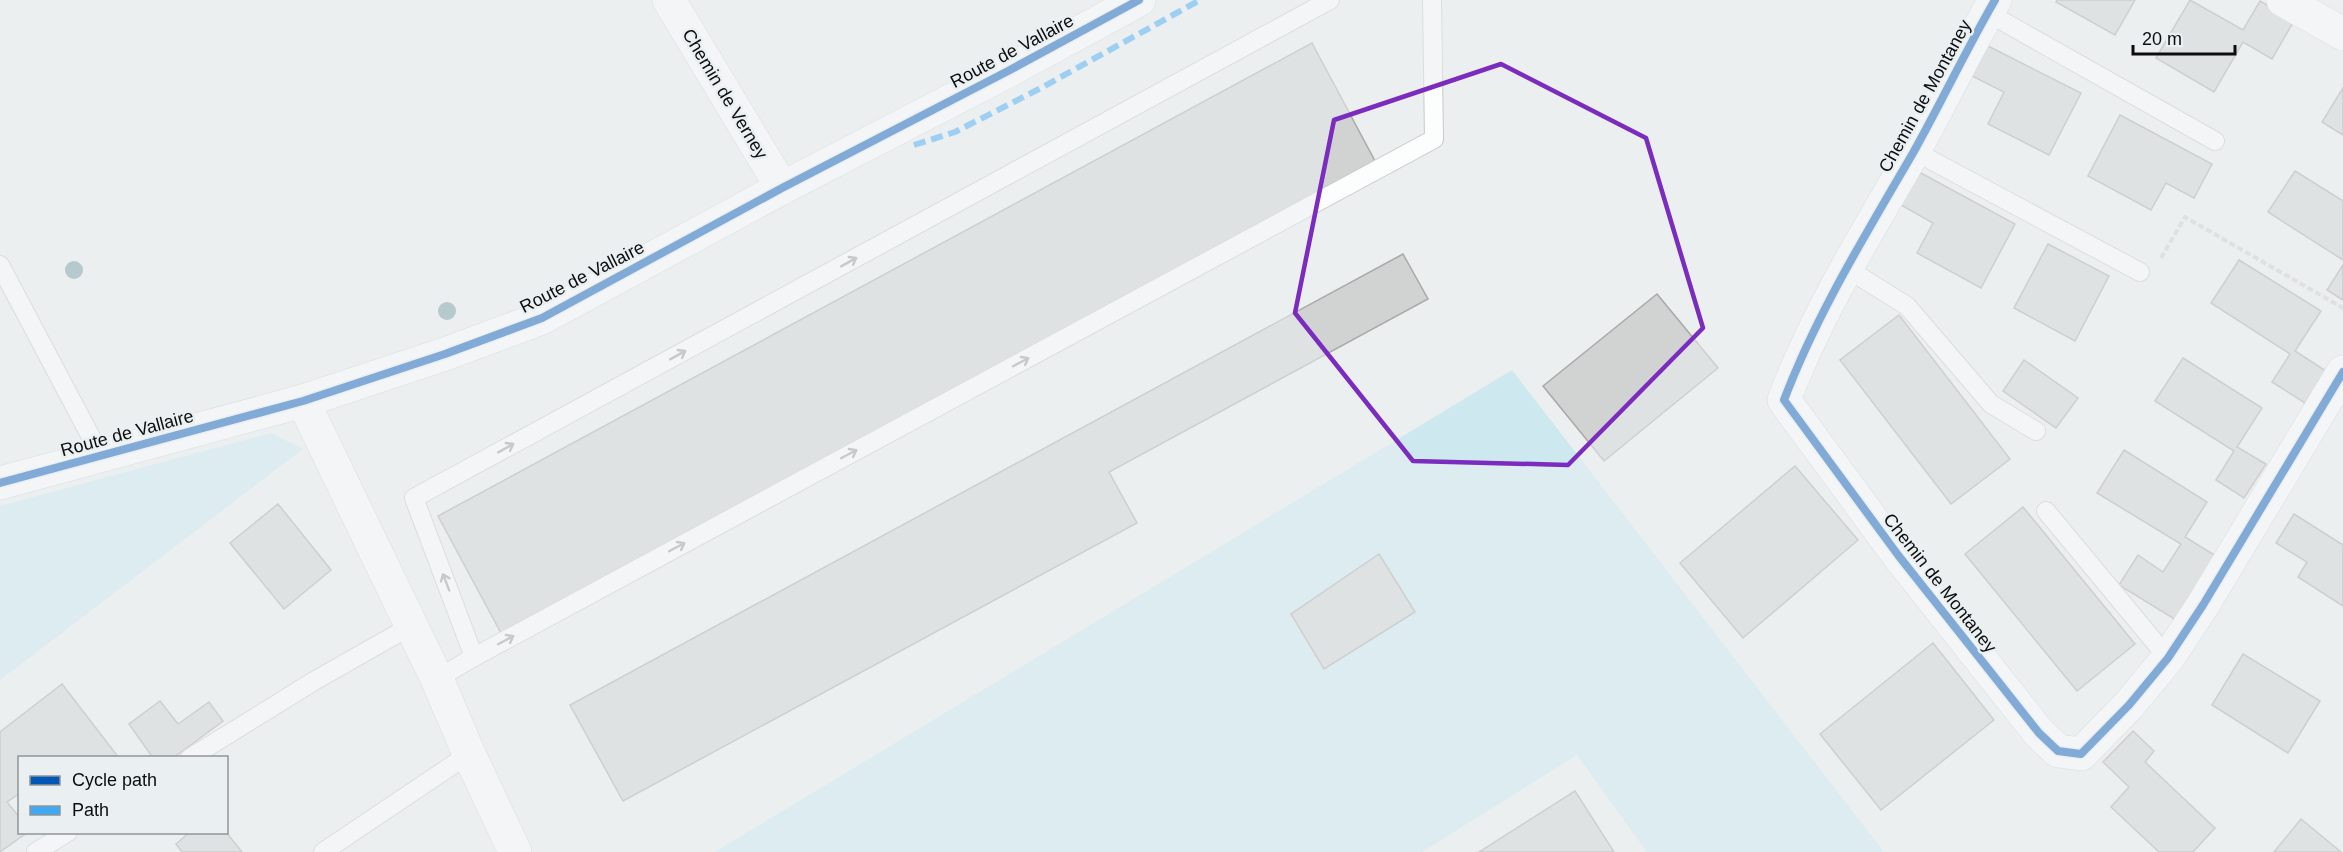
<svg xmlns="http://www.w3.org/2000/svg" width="2343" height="852" font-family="Helvetica,sans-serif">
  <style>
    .green { fill: #cde8ef }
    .building { fill: #d1d2d2; stroke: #a8a9a8; stroke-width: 1.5 }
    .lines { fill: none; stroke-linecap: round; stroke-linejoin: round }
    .lane-casing { stroke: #c8cacb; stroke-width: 20 }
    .street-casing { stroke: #c8cacb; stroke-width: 34 }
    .secondary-casing { stroke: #c8cacb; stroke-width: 34 }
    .path { stroke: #cecfcf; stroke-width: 4; stroke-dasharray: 6 3; stroke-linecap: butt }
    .lane { stroke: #fcfdfd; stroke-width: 18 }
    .street { stroke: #fcfdfd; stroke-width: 33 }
    .secondary { stroke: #fcfdfd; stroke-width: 33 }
    .quiet { stroke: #3fa9f5; stroke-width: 6; stroke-dasharray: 12 6; stroke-linecap: butt }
    .cycleway-casing { stroke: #eaf0f1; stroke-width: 11 }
    .cycleway { stroke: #0057b8; stroke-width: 8 }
    .tree { fill: #749ca5 }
    .oneway { stroke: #9c9d9d }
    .marked { fill: none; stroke: #7b2cbf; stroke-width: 4.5; stroke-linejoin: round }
    .labels { text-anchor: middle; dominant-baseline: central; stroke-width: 5; stroke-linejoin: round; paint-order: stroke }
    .street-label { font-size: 18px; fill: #0c0d0e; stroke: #eaf0f1 }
  </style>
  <rect width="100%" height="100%" fill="#ebeff0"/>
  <g class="green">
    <polygon points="1512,370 1884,852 1647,852 1577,755 1422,852 715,852"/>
    <polygon points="271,433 303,449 0,680 0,506"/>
  </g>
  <g class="building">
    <polygon points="2057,0 2135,0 2115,35 2056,2"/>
    <polygon points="2190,0 2243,30 2260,1 2294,21 2272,59 2243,42 2214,92 2156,58"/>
    <polygon points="1312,43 1375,161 501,633 438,516"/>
    <polygon points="1988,46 2081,93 2049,155 1988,124 2004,92 1972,76"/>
    <polygon points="2343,88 2343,135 2322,122"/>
    <polygon points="2120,115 2212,164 2194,198 2166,183 2151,210 2088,176"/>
    <polygon points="2295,171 2343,201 2343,260 2268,212"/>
    <polygon points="1919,172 2015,224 1981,288 1917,253 1933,223 1901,205"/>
    <polygon points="2048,244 2109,276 2075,341 2014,308"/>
    <polygon points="1403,254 1428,299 1109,472 1137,523 623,801 570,705"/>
    <polygon points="2239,260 2321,311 2295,351 2326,371 2305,403 2272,382 2290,354 2211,303"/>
    <polygon points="2343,265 2343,300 2327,290"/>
    <polygon points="1657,294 1718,368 1604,461 1543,386"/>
    <polygon points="1899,315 2010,459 1951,504 1840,360"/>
    <polygon points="2183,358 2262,408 2237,447 2266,464 2244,498 2216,480 2234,451 2155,401"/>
    <polygon points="2024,360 2078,398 2056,428 2003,391"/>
    <polygon points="2124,450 2207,502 2185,537 2216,556 2176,620 2119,585 2138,555 2163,572 2181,544 2097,493"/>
    <polygon points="1795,466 1858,540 1743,638 1680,563"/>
    <polygon points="278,504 331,570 284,609 230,543"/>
    <polygon points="2023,507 2135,644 2077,691 1965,554"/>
    <polygon points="2294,514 2343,545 2343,606 2298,577 2307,562 2276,543"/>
    <polygon points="1379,554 1415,612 1324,669 1291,614"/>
    <polygon points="1933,643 1994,720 1881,810 1820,734"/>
    <polygon points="2243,654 2320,701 2288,753 2212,705"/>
    <polygon points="62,684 119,758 20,758 20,793 7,802 20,818 20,832 28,832 0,852 0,732"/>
    <polygon points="160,701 178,724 209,702 223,721 173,758 153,758 129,724"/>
    <polygon points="2133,731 2154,751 2145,762 2215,828 2193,852 2159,852 2111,807 2129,787 2103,762"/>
    <polygon points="1575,791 1614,852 1479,852"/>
    <polygon points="2301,819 2341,852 2274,852"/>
    <polygon points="190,832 226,832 242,852 182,852 176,844"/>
  </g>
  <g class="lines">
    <defs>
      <g id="lane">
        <polyline points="1988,13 2215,141"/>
        <polyline points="1914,151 2140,272"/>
        <polyline points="0,265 101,456"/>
        <polyline points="1846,268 1907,306 1991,404 2036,431"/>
        <polyline points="2046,511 2168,658"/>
        <polyline points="474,657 414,498 1330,0"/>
        <polyline points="437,679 474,657 1434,139 1432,0"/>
        <polyline points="190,758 314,681 411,626"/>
        <polyline points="36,852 68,832"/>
        <polyline points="323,852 469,754"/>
      </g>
      <g id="street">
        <polyline points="669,0 782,188"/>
        <path d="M1995,0C1966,50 1941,103 1913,153C1866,234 1817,313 1784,400L1898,555L2039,733L2058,751L2081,754L2129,705L2168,658L2203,605L2343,372"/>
        <polyline points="2283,0 2343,34"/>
        <polyline points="303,401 437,679 469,754 515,852"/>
      </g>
      <polyline id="secondary" points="0,483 303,401 445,354 542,318 782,188 1008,71 1139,0"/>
    </defs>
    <use href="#lane" class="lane-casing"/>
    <use href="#street" class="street-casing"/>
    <use href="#secondary" class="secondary-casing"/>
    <polyline class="path" points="2161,258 2185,217 2343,308"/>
    <use href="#lane" class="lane"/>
    <use href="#street" class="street"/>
    <use href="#secondary" class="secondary"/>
    <polyline class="quiet" points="914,145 955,132 1041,88 1200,0"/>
    <defs>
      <g id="cycleway">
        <path d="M1995,0C1966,50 1941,103 1913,153C1866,234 1817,313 1784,400L1898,555L2039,733L2058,751L2081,754L2129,705L2168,658L2203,605L2343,372"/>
        <polyline points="0,483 303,401 445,354 542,318 782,188 1008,71 1139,0"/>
      </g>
    </defs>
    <use href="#cycleway" class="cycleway-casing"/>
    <use href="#cycleway" class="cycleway"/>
  </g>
  <g class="tree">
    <circle cx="74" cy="270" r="9"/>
    <circle cx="447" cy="311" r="9"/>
  </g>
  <defs><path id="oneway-shaft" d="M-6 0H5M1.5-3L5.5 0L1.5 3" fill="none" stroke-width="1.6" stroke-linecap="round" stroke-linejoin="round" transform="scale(1.5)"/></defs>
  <g class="oneway">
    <use href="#oneway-shaft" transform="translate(849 262) rotate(-29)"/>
    <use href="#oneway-shaft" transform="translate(678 355) rotate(-29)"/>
    <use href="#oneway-shaft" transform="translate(1021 362) rotate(-28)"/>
    <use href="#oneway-shaft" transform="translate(506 448) rotate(-29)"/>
    <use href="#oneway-shaft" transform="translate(849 454) rotate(-28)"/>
    <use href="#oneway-shaft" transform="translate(677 547) rotate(-28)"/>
    <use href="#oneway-shaft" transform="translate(446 582) rotate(-111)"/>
    <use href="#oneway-shaft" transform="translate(506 640) rotate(-28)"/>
  </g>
  <path d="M0 0H2343V852H0ZM1501,64L1646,138L1703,328L1568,465L1413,461L1295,313L1334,120Z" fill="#ebeff0" fill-opacity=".55" fill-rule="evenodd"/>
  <path class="marked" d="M1501,64L1646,138L1703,328L1568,465L1413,461L1295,313L1334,120Z"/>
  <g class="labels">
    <g class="street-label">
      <text transform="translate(1012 51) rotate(-28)">Route de Vallaire</text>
      <text transform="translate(725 94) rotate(59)">Chemin de Verney</text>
      <text transform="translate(1925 96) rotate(-61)">Chemin de Montaney</text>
      <text transform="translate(582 277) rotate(-27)">Route de Vallaire</text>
      <text transform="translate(127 433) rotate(-15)">Route de Vallaire</text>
      <text transform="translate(1940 583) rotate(52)">Chemin de Montaney</text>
    </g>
  </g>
  <rect x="18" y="756" width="210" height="78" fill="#eaf0f1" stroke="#919596" stroke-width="1.5"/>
  <rect x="30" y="776" width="30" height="9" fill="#0057b8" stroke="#919596" stroke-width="1.5"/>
  <text x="72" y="786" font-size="18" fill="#0c0d0e">Cycle path</text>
  <rect x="30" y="806" width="30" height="9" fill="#3fa9f5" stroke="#919596" stroke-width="1.5"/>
  <text x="72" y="816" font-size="18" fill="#0c0d0e">Path</text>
  <path d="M2133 45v9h102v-9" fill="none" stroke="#0c0d0e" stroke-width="3"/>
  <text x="2142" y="45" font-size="18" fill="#0c0d0e" stroke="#eaf0f1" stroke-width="4.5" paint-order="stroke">20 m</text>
</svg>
